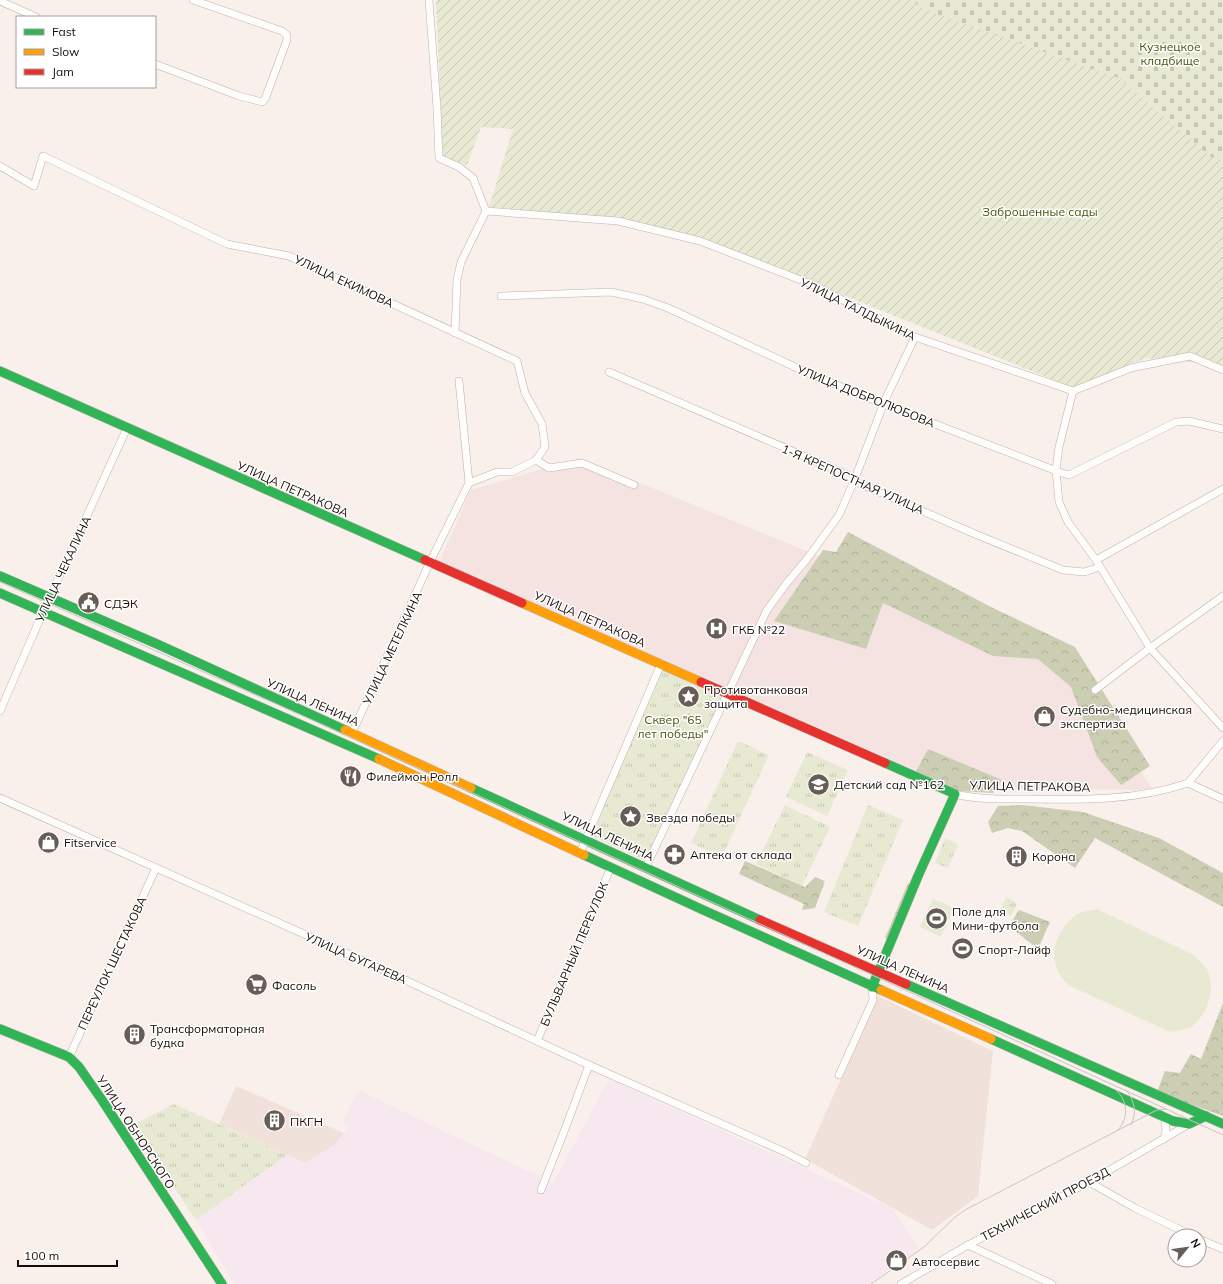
<svg xmlns="http://www.w3.org/2000/svg" width="1223" height="1284" font-family="Mulish,sans-serif">
  <style>
    .built { fill: #f0e2db }
    .industrial { fill: #f7e8ef }
    .medical { fill: #f5e3e2 }
    .forest { fill: url(#forest-crowns) }
    .cemetery { fill: url(#cemetery-stones) }
    .park { fill: url(#park-tufts) }
    .garden { fill: url(#garden-furrows) }
    .pitch { fill: #e7e9d2 }
    .lines { fill: none; stroke-linecap: round; stroke-linejoin: round }
    .street-casing { stroke: #bcb2ad; stroke-width: 8 }
    .fast-casing { stroke: #bcb2ad; stroke-width: 10 }
    .slow-casing { stroke: #bcb2ad; stroke-width: 10 }
    .jam-casing { stroke: #bcb2ad; stroke-width: 10 }
    .street { stroke: #fefdfc; stroke-width: 7 }
    .fast { stroke: #30b455; stroke-width: 9 }
    .slow { stroke: #ff9f0a; stroke-width: 9 }
    .jam { stroke: #e5322d; stroke-width: 9 }
    .tram { stroke: #c9c6c5; stroke-width: 1 }
    .labels { text-anchor: middle; dominant-baseline: central; stroke-width: 3; stroke-linejoin: round; paint-order: stroke }
    .park-label { font-size: 12px; fill: #47560c; stroke: #fff }
    .street-label { font-size: 12px; fill: #180c06; stroke: #fff }
    .poi-label { font-size: 12px; fill: #180c06; stroke: #fff; text-anchor: start }
  </style>
  <defs>
    <pattern id="forest-crowns" width="20" height="18" patternUnits="userSpaceOnUse"><rect width="20" height="18" fill="#cbceb3"/><path d="M2 6a3 3 0 1 1 6 0M12 15a3 3 0 1 1 6 0" fill="none" stroke="#aeb098"/></pattern>
    <pattern id="cemetery-stones" width="16" height="16" patternUnits="userSpaceOnUse"><rect width="16" height="16" fill="#e7e9d2"/><path d="M2 7V4a2 2 0 0 1 4 0v3zM10 15v-3a2 2 0 0 1 4 0v3z" fill="#c5c7b3"/></pattern>
    <pattern id="park-tufts" width="24" height="20" patternUnits="userSpaceOnUse"><rect width="24" height="20" fill="#e7e9d2"/><path d="M3 7l-1-3M5 7V3M7 7l1-3M15 17l-1-3M17 17v-4M19 17l1-3" fill="none" stroke="#c5c7b3"/></pattern>
    <pattern id="garden-furrows" width="10" height="10" patternUnits="userSpaceOnUse"><rect width="10" height="10" fill="#e7e9d2"/><path d="M-1 1l2-2M0 10L10 0M9 11l2-2" fill="none" stroke="#c5c7b3"/></pattern>
  </defs>
  <rect width="100%" height="100%" fill="#f9f0ec"/>
  <g class="built">
    <polygon points="878,996 993,1051 978,1196 932,1230 805,1159"/>
    <polygon points="236,1086 344,1133 335,1145 305,1163 219,1124"/>
  </g>
  <polygon class="industrial" points="609,1079 892,1208 919,1249 868,1284 234,1284 196,1220 287,1155 305,1163 335,1145 350,1125 342,1122 358,1090 553,1183"/>
  <polygon class="medical" points="579,458 831,561 1060,651 1153,790 956,788 439,562 471,490"/>
  <g class="forest">
    <polygon points="848,532 991,607 1075,647 1150,766 1121,785 1097,757 1071,687 1038,659 993,656 883,603 866,649 774,621 823,550 836,552"/>
    <polygon points="928,749 1002,780 993,793 957,791 916,772"/>
    <polygon points="1022,805 1083,812 1159,838 1223,873 1223,907 1095,838 1075,868 1022,831 1008,828 992,833 988,822 998,806"/>
    <polygon points="745,861 805,887 815,877 825,881 815,908 802,910 804,904 739,874"/>
    <polygon points="908,883 914,885 890,941 885,938"/>
    <polygon points="1019,910 1050,922 1038,949 1009,926"/>
    <polygon points="1223,1003 1223,1116 1157,1092 1165,1071 1180,1073 1191,1054 1201,1059"/>
  </g>
  <polygon class="cemetery" points="911,0 1223,0 1223,160 1211,157 925,10"/>
  <g class="park">
    <polygon points="661,669 724,698 647,862 588,834"/>
    <polygon points="738,741 769,755 722,857 691,843"/>
    <polygon points="807,752 848,770 827,816 786,797"/>
    <polygon points="785,805 830,827 802,886 756,864"/>
    <polygon points="868,805 903,820 858,926 824,912"/>
    <polygon points="945,838 958,844 948,868 935,863"/>
    <polygon points="1006,897 1017,903 1011,916 1000,911"/>
    <polygon points="174,1104 287,1155 196,1220 132,1125"/>
  </g>
  <polygon class="garden" points="436,0 911,0 925,10 1119,78 1211,157 1223,160 1223,368 1212,364 1146,358 1074,388 711,242 607,218 489,207 513,129 481,127 467,165 443,157"/>
  <g class="pitch">
    <polygon points="933,899 954,908 941,937 920,927"/>
    <path d="M1097,909L1194,955C1197,959 1202,962 1205,967C1218,985 1208,1017 1189,1028C1184,1030 1176,1031 1170,1032L1068,985C1062,978 1056,970 1055,961C1051,945 1063,924 1076,915C1081,911 1090,911 1097,909Z"/>
  </g>
  <g class="lines">
    <defs>
      <g id="street">
        <polyline points="429,0 437,108 439,158 459,167 473,178 486,211"/>
        <polyline points="0,1 36,17"/>
        <polyline points="155,64 239,96 262,102 265,99 287,40 287,35 282,31 193,0"/>
        <polyline points="0,166 34,186 43,156 227,244 289,256 517,361 525,393 542,424 545,447 536,460 512,472 497,472 469,483 430,562 352,733"/>
        <polyline points="486,211 618,221 700,241 811,284 915,337 1073,391 1131,368 1190,356 1223,370"/>
        <polyline points="501,296 611,292 643,299 668,308 810,374 883,404 1062,473 1069,475 1176,422 1189,421 1223,429"/>
        <polyline points="455,333 457,280 461,262 486,211"/>
        <polyline points="609,372 848,475 854,481 975,534 1063,570 1084,572 1100,567"/>
        <polyline points="459,381 469,483"/>
        <polyline points="1073,391 1059,447 1056,470 1059,502 1068,522 1096,560 1150,648 1223,728"/>
        <polyline points="536,460 549,468 582,463 634,485"/>
        <polyline points="1096,560 1223,489"/>
        <polyline points="1095,690 1150,648 1223,596"/>
        <polyline points="0,711 43,612 127,428"/>
        <polyline points="1188,783 1223,741"/>
        <polyline points="1188,783 1223,799"/>
        <path d="M955,794C979,800 1004,799 1028,799C1084,800 1135,801 1188,783"/>
        <polyline points="0,798 353,956 589,1065 565,1129 541,1190"/>
        <polyline points="580,853 661,664"/>
        <polyline points="646,867 767,610 786,584 807,559 839,515 854,481 885,400 915,337"/>
        <polyline points="537,1041 611,867"/>
        <polyline points="69,1057 156,868"/>
        <polyline points="589,1065 785,1152 806,1163"/>
        <polyline points="839,1075 873,1000 872,987"/>
        <polyline points="1164,1139 1166,1130 1165,1118"/>
        <polyline points="1089,1182 1135,1208 1193,1236"/>
        <polyline points="1199,1239 1223,1249"/>
        <polyline points="968,1245 1052,1284"/>
        <polyline points="901,1284 968,1245 1089,1182 1189,1124"/>
      </g>
      <g id="fast">
        <polyline points="0,371 425,560"/>
        <polyline points="0,576 157,644 345,730"/>
        <polyline points="0,593 379,759"/>
        <polyline points="471,788 760,920"/>
        <polyline points="584,855 701,909 881,990"/>
        <polyline points="906,984 1223,1124"/>
        <polyline points="872,987 918,876 955,794 885,763"/>
        <polyline points="0,1029 69,1057 79,1067 102,1100 222,1284"/>
        <polyline points="991,1039 1173,1121 1189,1124 1206,1116"/>
      </g>
      <g id="slow">
        <polyline points="522,603 701,682"/>
        <polyline points="345,730 471,788"/>
        <polyline points="379,759 584,855"/>
        <polyline points="881,990 991,1039"/>
      </g>
      <g id="jam">
        <polyline points="425,560 522,603"/>
        <polyline points="701,682 885,763"/>
        <polyline points="760,920 906,984"/>
      </g>
    </defs>
    <use href="#street" class="street-casing"/>
    <use href="#fast" class="fast-casing"/>
    <use href="#slow" class="slow-casing"/>
    <use href="#jam" class="jam-casing"/>
    <use href="#street" class="street"/>
    <use href="#fast" class="fast"/>
    <use href="#slow" class="slow"/>
    <use href="#jam" class="jam"/>
    <g class="tram">
      <polyline points="0,582 328,727 1223,1135"/>
      <path d="M1116,1090C1128,1101 1129,1118 1118,1130"/>
      <path d="M1126,1090C1135,1101 1137,1113 1131,1125"/>
      <polyline points="871,1284 924,1247 954,1218 965,1210 1149,1114 1157,1110 1166,1109"/>
    </g>
  </g>
  <defs>
    <symbol id="civic-disc" viewBox="-11 -11 22 22"><circle r="9.5" fill="#675c56" stroke="#fff"/><path d="M-.6-6.5H3V-4.5H.6V-3L4-1V1h2V6H-6V1h2V-1L-.6-3ZM-1.2 2.5V6h2.4V2.5Z" fill="#fff"/></symbol>
    <symbol id="hospital-disc" viewBox="-11 -11 22 22"><circle r="9.5" fill="#675c56" stroke="#fff"/><path d="M-5-5h3v3.5h4V-5h3V5h-3V1.5h-4V5h-3Z" fill="#fff"/></symbol>
    <symbol id="sight-disc" viewBox="-11 -11 22 22"><circle r="9.5" fill="#675c56" stroke="#fff"/><path d="M0-6L1.8-2.2L6-1.7L2.9 1.2L3.7 5.4L0 3.3L-3.7 5.4L-2.9 1.2L-6-1.7L-1.8-2.2Z" fill="#fff"/></symbol>
    <symbol id="shop-disc" viewBox="-11 -11 22 22"><circle r="9.5" fill="#675c56" stroke="#fff"/><path d="M-5-2.5h2.3a2.7 3.5 0 0 1 5.4 0H5L5.5 6h-11ZM-1.5-2.5h3a1.5 2.3 0 0 0-3 0Z" fill="#fff"/></symbol>
    <symbol id="restaurant-disc" viewBox="-11 -11 22 22"><circle r="9.5" fill="#675c56" stroke="#fff"/><path d="M-5-6h1v4h1v-4h1v4h1v-4h1v5L-1.5 .5V6h-2V.5L-5-1ZM5-6V6H3V1.5H1.5Q1.5-4 5-6Z" fill="#fff"/></symbol>
    <symbol id="school-disc" viewBox="-11 -11 22 22"><circle r="9.5" fill="#675c56" stroke="#fff"/><path d="M0-5L7-2L0 1L-7-2ZM-4 1L0 2.5L4 1V4Q0 6-4 4Z" fill="#fff"/></symbol>
    <symbol id="pharmacy-disc" viewBox="-11 -11 22 22"><circle r="9.5" fill="#675c56" stroke="#fff"/><path d="M-2-6h4v4h4v4h-4v4h-4v-4h-4v-4h4Z" fill="#fff"/></symbol>
    <symbol id="building-disc" viewBox="-11 -11 22 22"><circle r="9.5" fill="#675c56" stroke="#fff"/><path d="M-4-6H4V6H1V3H-1V6H-4ZM-2.5-4.3h1.7v1.8h-1.7ZM.8-4.3h1.7v1.8H.8ZM-2.5-1h1.7V.8h-1.7ZM.8-1h1.7V.8H.8Z" fill="#fff"/></symbol>
    <symbol id="stadium-disc" viewBox="-11 -11 22 22"><circle r="9.5" fill="#675c56" stroke="#fff"/><path d="M0-5a6.5 5 0 1 0 0 10a6.5 5 0 1 0 0-10ZM-3.5-1.8h7v3.6h-7Z" fill="#fff"/></symbol>
    <symbol id="supermarket-disc" viewBox="-11 -11 22 22"><circle r="9.5" fill="#675c56" stroke="#fff"/><path d="M-6-5.5h2.5l.6 2H6L4.5 2H-2.5L-4.4-4H-6ZM-1.5 3.2a1.3 1.3 0 1 0 .1 0ZM3 3.2a1.3 1.3 0 1 0 .1 0Z" fill="#fff"/></symbol>
  </defs>
  <g fill-rule="evenodd">
    <use href="#civic-disc" x="76" y="590" width="25" height="25"/>
    <use href="#hospital-disc" x="704" y="616" width="25" height="25"/>
    <use href="#sight-disc" x="676" y="684" width="25" height="25"/>
    <use href="#shop-disc" x="1032" y="704" width="25" height="25"/>
    <use href="#restaurant-disc" x="338" y="764" width="25" height="25"/>
    <use href="#school-disc" x="806" y="772" width="25" height="25"/>
    <use href="#sight-disc" x="618" y="804" width="25" height="25"/>
    <use href="#shop-disc" x="36" y="830" width="25" height="25"/>
    <use href="#pharmacy-disc" x="662" y="842" width="25" height="25"/>
    <use href="#building-disc" x="1004" y="844" width="25" height="25"/>
    <use href="#stadium-disc" x="924" y="906" width="25" height="25"/>
    <use href="#stadium-disc" x="950" y="936" width="25" height="25"/>
    <use href="#supermarket-disc" x="244" y="972" width="25" height="25"/>
    <use href="#building-disc" x="122" y="1022" width="25" height="25"/>
    <use href="#building-disc" x="262" y="1108" width="25" height="25"/>
    <use href="#shop-disc" x="884" y="1248" width="25" height="25"/>
  </g>
  <g class="labels">
    <g class="park-label">
      <text x="1170" y="46">Кузнецкое<tspan x="1170" dy="14">кладбище</tspan></text>
      <text x="1040" y="211">Заброшенные сады</text>
      <text x="673" y="719">Сквер "65<tspan x="673" dy="14">лет победы"</tspan></text>
    </g>
    <g class="street-label">
      <text transform="translate(344 281) rotate(25)">УЛИЦА ЕКИМОВА</text>
      <text transform="translate(858 309) rotate(26)">УЛИЦА ТАЛДЫКИНА</text>
      <text transform="translate(866 396) rotate(22)">УЛИЦА ДОБРОЛЮБОВА</text>
      <text transform="translate(853 479) rotate(24)">1-Я КРЕПОСТНАЯ УЛИЦА</text>
      <text transform="translate(293 489) rotate(24)">УЛИЦА ПЕТРАКОВА</text>
      <text transform="translate(63 569) rotate(-65)">УЛИЦА ЧЕКАЛИНА</text>
      <text transform="translate(590 619) rotate(24)">УЛИЦА ПЕТРАКОВА</text>
      <text transform="translate(392 648) rotate(-65)">УЛИЦА МЕТЕЛКИНА</text>
      <text transform="translate(313 702) rotate(24)">УЛИЦА ЛЕНИНА</text>
      <text transform="translate(1030 786) rotate(1)">УЛИЦА ПЕТРАКОВА</text>
      <text transform="translate(608 836) rotate(25)">УЛИЦА ЛЕНИНА</text>
      <text transform="translate(574 954) rotate(-67)">БУЛЬВАРНЫЙ ПЕРЕУЛОК</text>
      <text transform="translate(356 958) rotate(24)">УЛИЦА БУГАРЕВА</text>
      <text transform="translate(112 963) rotate(-65)">ПЕРЕУЛОК ШЕСТАКОВА</text>
      <text transform="translate(903 969) rotate(24)">УЛИЦА ЛЕНИНА</text>
      <text transform="translate(136 1132) rotate(57)">УЛИЦА ОБНОРСКОГО</text>
      <text transform="translate(1045 1204) rotate(-28)">ТЕХНИЧЕСКИЙ ПРОЕЗД</text>
    </g>
    <g class="poi-label">
      <text x="104" y="603">СДЭК</text>
      <text x="732" y="629">ГКБ №22</text>
      <text x="704" y="689">Противотанковая<tspan x="704" dy="14">защита</tspan></text>
      <text x="1060" y="709">Судебно-медицинская<tspan x="1060" dy="14">экспертиза</tspan></text>
      <text x="366" y="776">Филеймон Ролл</text>
      <text x="834" y="784">Детский сад №162</text>
      <text x="646" y="817">Звезда победы</text>
      <text x="64" y="842">Fitservice</text>
      <text x="690" y="854">Аптека от склада</text>
      <text x="1032" y="856">Корона</text>
      <text x="952" y="911">Поле для<tspan x="952" dy="14">Мини-футбола</tspan></text>
      <text x="978" y="949">Спорт-Лайф</text>
      <text x="272" y="985">Фасоль</text>
      <text x="150" y="1028">Трансформаторная<tspan x="150" dy="14">будка</tspan></text>
      <text x="290" y="1121">ПКГН</text>
      <text x="912" y="1261">Автосервис</text>
    </g>
  </g>
  <rect x="16" y="16" width="140" height="72" fill="#ffffff" stroke="#a39e9b"/>
  <rect x="24" y="29" width="20" height="6" fill="#30b455" stroke="#a39e9b"/>
  <text x="52" y="36" font-size="12" fill="#180c06">Fast</text>
  <rect x="24" y="49" width="20" height="6" fill="#ff9f0a" stroke="#a39e9b"/>
  <text x="52" y="56" font-size="12" fill="#180c06">Slow</text>
  <rect x="24" y="69" width="20" height="6" fill="#e5322d" stroke="#a39e9b"/>
  <text x="52" y="76" font-size="12" fill="#180c06">Jam</text>
  <g transform="translate(1187 1248) rotate(61)"><circle r="19" fill="#ffffff" stroke="#a39e9b"/>
  <path d="M0-3L7 15L0 10L-7 15Z" fill="#675c56"/>
  <text y="-6" font-size="11" font-weight="bold" text-anchor="middle" fill="#180c06">N</text>
  </g>
  <path d="M18 1260v6h99v-6" fill="none" stroke="#180c06" stroke-width="2"/>
  <text x="24" y="1260" font-size="12" fill="#180c06" stroke="#ffffff" stroke-width="3" paint-order="stroke">100 m</text>
</svg>
